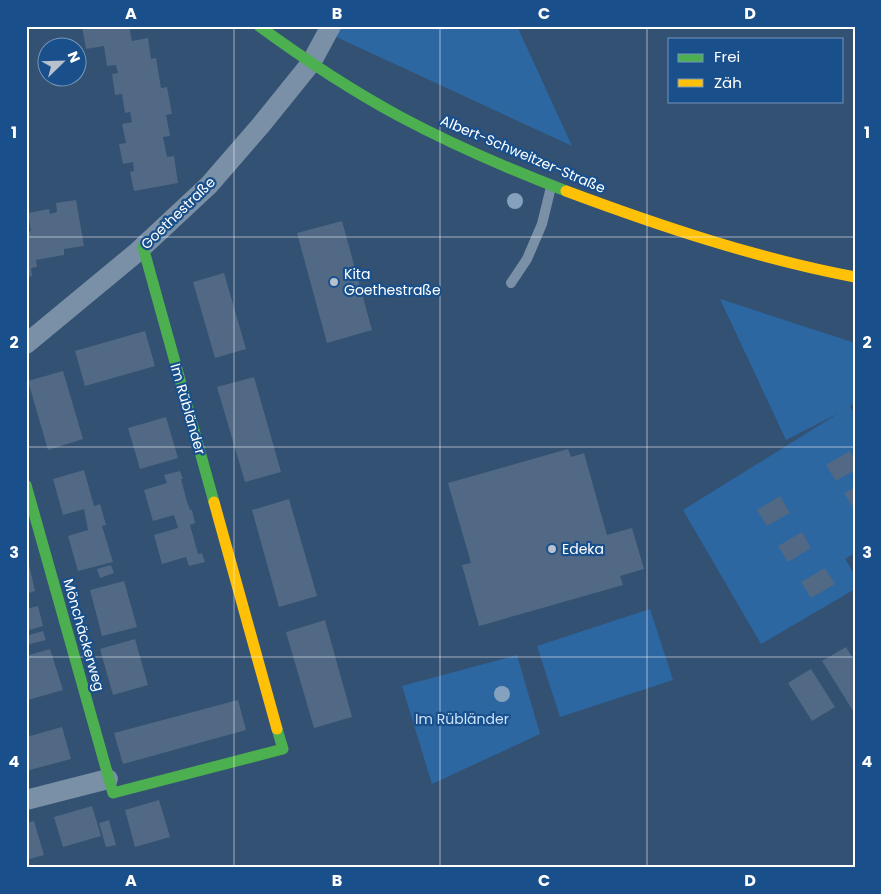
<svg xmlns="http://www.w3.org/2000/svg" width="881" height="894" font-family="Poppins,sans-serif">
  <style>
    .green { fill: #2d67a2 }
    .building { fill: #516984 }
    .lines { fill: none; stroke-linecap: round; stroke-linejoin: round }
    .lane { stroke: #7a90a6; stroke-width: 10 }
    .street { stroke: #7a90a6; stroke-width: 20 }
    .fast { stroke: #4caf50; stroke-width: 11 }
    .slow { stroke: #ffc107; stroke-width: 11 }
    .tree { fill: #86a1bd }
    .grid { fill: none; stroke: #fff; stroke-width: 1; stroke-opacity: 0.55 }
    .poi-dot { fill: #b8c2ce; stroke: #19508c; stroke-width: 2 }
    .labels { text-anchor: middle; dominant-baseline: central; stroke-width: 4.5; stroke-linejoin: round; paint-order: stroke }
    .street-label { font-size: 14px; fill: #fff; stroke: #19508c }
    .poi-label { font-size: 14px; fill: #fff; stroke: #19508c; text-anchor: start }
    .park-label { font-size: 14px; fill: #cae2fa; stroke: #19508c }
    .neatline { fill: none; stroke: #fff; stroke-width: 2 }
    .grid-label { font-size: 16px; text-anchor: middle; font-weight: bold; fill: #fff }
  </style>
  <rect width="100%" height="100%" fill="#335172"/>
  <g class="green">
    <polygon points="336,26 517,26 572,146 332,35"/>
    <polygon points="720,299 855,343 855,403 850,406 855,415 855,553 845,559 855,575 855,589 761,644 683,510 839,413 786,440"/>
    <polygon points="650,609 673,680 560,717 537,646"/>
    <polygon points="517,655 540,734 432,784 402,686"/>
  </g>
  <g class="building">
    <polygon points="82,26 129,26 132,41 148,38 151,59 156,58 161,88 167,87 172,114 166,115 170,136 163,137 167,157 174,156 178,183 134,191 130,172 134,171 133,162 123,164 119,144 126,143 122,124 132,122 130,112 125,113 122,94 115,95 112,74 118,73 116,65 107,66 104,46 86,49"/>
    <polygon points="76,200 84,246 64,249 64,255 36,260 37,267 31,268 32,276 26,278 26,232 31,231 28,213 49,209 50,214 57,212 56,203"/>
    <polygon points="342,221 372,330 327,343 297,233"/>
    <polygon points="224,273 246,349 215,358 193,282"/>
    <polygon points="145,331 155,366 85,386 75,351"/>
    <polygon points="63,371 83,439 48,450 28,381"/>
    <polygon points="254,377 281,472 245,482 217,387"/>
    <polygon points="166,417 178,458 140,469 128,428"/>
    <polygon points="568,449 571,457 584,453 607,535 632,528 644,569 620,576 623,585 479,626 462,565 471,563 448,483"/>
    <polygon points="850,451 855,459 855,470 836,481 826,465"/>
    <polygon points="84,470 94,506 100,504 106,525 102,526 113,562 78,571 68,536 88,530 84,509 63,515 53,479"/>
    <polygon points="180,471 183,479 181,479 187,502 190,510 192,510 195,523 190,525 198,554 202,553 205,562 189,566 186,557 162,564 154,535 178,528 174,515 153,521 144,490 167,483 164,475"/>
    <polygon points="855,487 855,511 844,493"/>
    <polygon points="780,496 790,513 767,526 757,510"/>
    <polygon points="289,499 317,596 279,607 252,510"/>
    <polygon points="802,532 811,548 788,562 778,546"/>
    <polygon points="29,565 35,591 26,594 26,566"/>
    <polygon points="111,565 114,573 100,578 97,569"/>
    <polygon points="825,568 835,584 811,598 801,582"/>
    <polygon points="124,581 137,627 102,636 90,590"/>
    <polygon points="38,606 43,626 26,631 26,609"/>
    <polygon points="325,620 352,717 314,728 286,632"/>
    <polygon points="43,631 46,640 26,645 26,636"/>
    <polygon points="135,639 148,685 113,695 100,649"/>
    <polygon points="846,647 855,662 855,714 822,661"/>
    <polygon points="50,649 63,690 28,700 26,694 26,656"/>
    <polygon points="811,669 835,707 812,721 788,683"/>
    <polygon points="238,700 246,730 123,764 114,733"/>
    <polygon points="62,727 71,759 26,771 26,737"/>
    <polygon points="159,800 170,837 135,847 125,810"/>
    <polygon points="92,806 101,836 63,847 54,817"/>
    <polygon points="109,820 116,845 106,847 99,823"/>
    <polygon points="34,821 44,855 26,860 26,823"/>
  </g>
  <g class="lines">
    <polyline class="lane" points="511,283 527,259 542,224 551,187"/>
    <g class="street">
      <polyline points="26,344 136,253 209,185 261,125 311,63 331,26"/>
      <polyline points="26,800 108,779"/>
    </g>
    <g class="fast">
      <path d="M259,26C304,59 351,90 399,116C453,145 509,169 566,191"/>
      <polyline points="143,247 214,502"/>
      <polyline points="26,485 113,793 283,749 277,729"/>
    </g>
    <g class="slow">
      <path d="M566,191C660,226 755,258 855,277"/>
      <polyline points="214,502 277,729"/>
    </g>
  </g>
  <g class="tree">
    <circle cx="515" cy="201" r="8"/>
    <circle cx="502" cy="694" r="8"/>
  </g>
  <path class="grid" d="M234,26V868M440,26V868M647,26V868M26,237H855M26,447H855M26,657H855"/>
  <g class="poi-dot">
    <circle cx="334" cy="282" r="5"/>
    <circle cx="552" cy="549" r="5"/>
  </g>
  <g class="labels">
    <g class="street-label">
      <text transform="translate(523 154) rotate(23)">Albert-Schweitzer-Straße</text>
      <text transform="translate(178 213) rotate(-44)">Goethestraße</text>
      <text transform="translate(188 409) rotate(74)">Im Rübländer</text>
      <text transform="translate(84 635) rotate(74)">Mönchäckerweg</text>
    </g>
    <g class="poi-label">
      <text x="344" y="274">Kita<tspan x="344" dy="16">Goethestraße</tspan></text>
      <text x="562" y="549">Edeka</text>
    </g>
    <g class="park-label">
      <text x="462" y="719">Im Rübländer</text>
    </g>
  </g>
  <rect width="881" height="894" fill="none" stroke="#19508c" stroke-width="55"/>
  <rect x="668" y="38" width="175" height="65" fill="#19508c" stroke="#7596ba"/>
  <rect x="678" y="54" width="25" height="8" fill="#4caf50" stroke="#7596ba"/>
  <text x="714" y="62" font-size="15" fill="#ffffff">Frei</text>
  <rect x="678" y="79" width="25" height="8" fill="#ffc107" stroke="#7596ba"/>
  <text x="714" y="88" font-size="15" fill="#ffffff">Zäh</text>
  <g transform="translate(62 62) rotate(67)"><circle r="24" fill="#19508c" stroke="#7596ba"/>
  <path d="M0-4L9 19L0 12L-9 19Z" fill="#b8c2ce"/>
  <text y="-8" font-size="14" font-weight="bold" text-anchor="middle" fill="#ffffff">N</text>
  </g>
  <rect x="28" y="28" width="826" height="838" class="neatline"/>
  <g class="grid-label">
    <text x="131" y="19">A</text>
    <text x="337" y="19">B</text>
    <text x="544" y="19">C</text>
    <text x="750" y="19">D</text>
    <text x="14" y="138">1</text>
    <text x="867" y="138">1</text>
    <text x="14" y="348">2</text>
    <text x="867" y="348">2</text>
    <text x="14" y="558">3</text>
    <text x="867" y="558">3</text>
    <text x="14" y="767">4</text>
    <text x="867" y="767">4</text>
    <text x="131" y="886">A</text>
    <text x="337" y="886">B</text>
    <text x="544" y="886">C</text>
    <text x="750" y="886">D</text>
  </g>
</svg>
